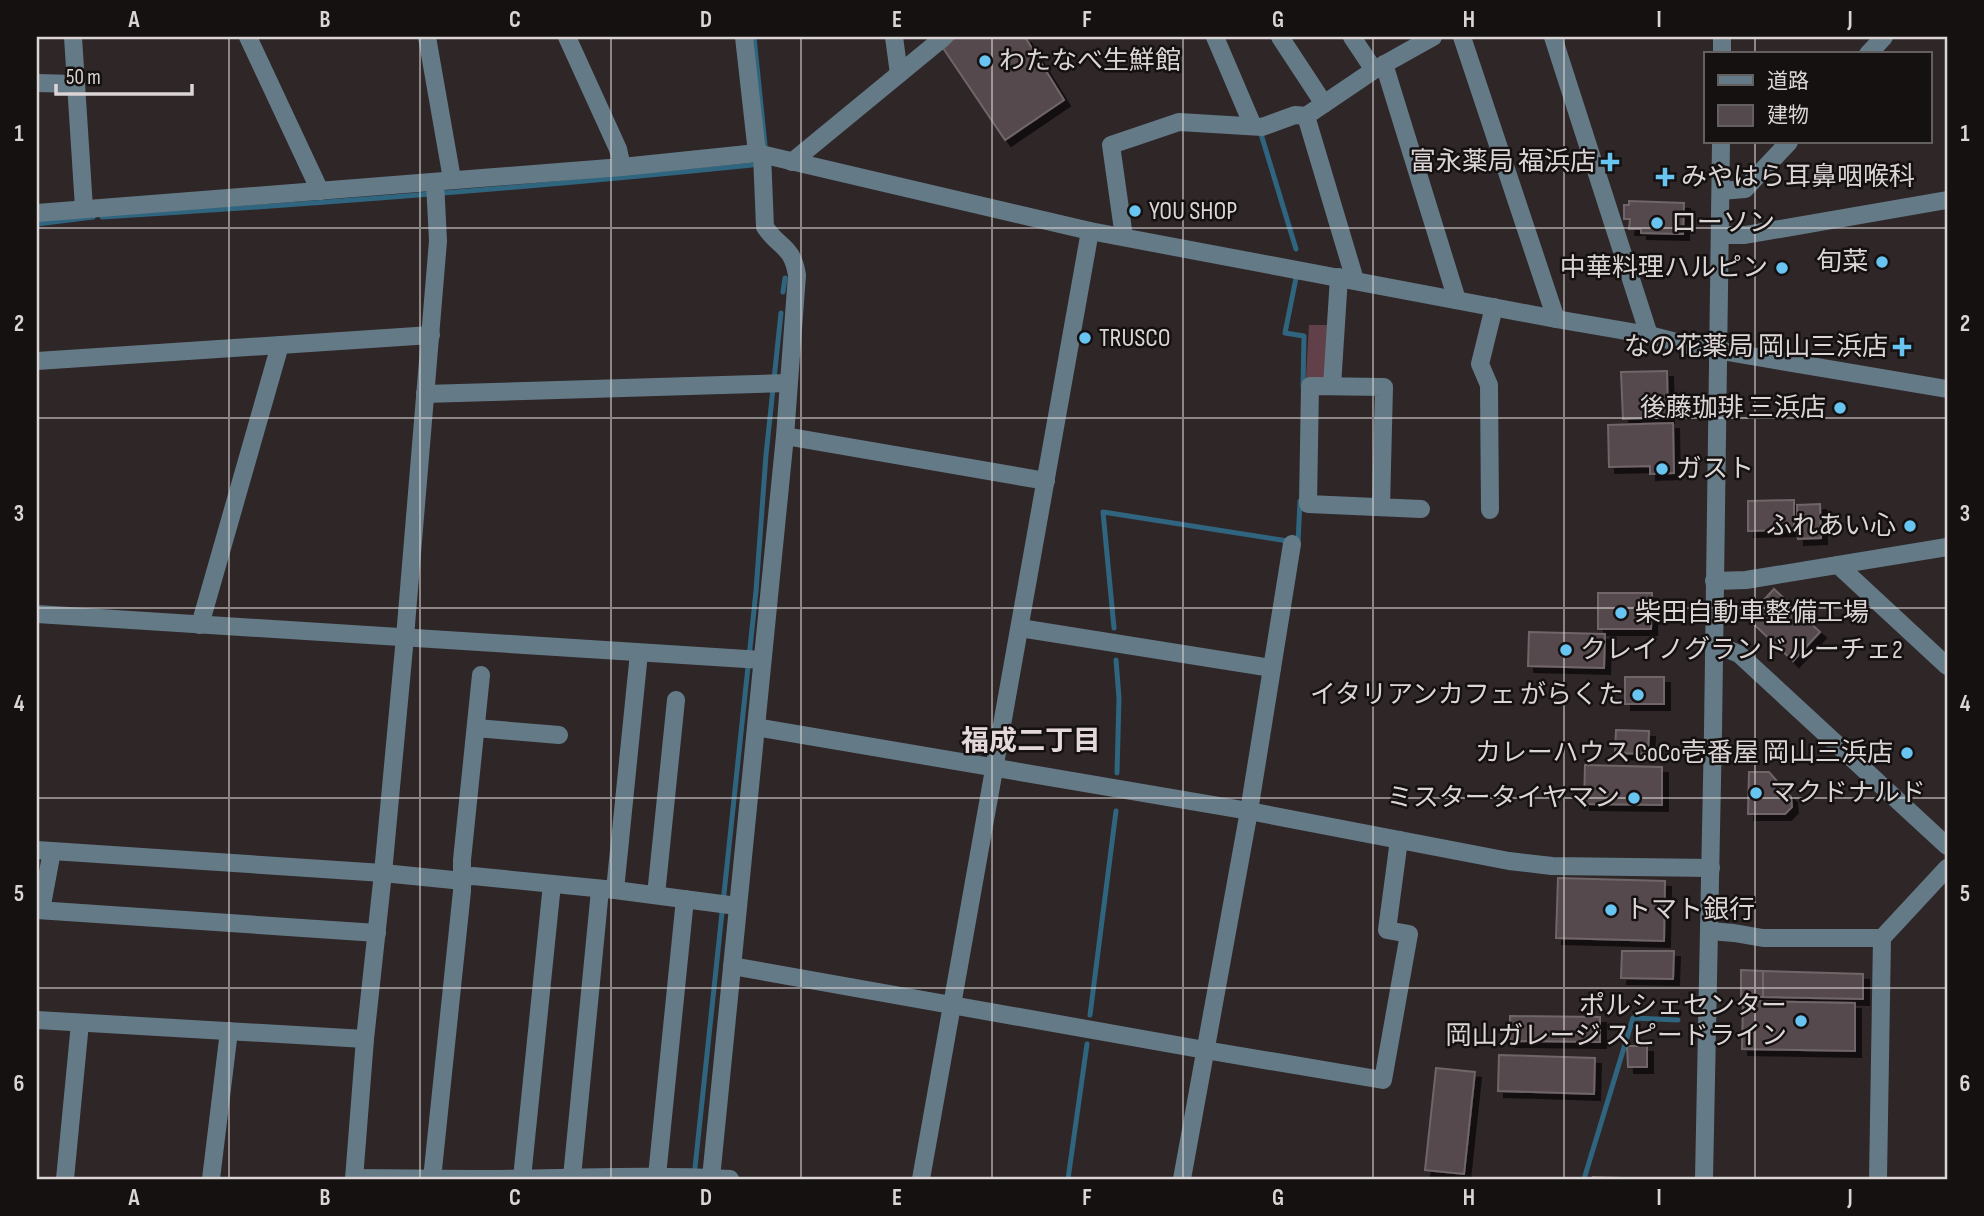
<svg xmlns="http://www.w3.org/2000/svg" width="1984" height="1216" font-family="'Sofia Sans Condensed','Noto Sans JP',sans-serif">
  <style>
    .green { fill: #614049 }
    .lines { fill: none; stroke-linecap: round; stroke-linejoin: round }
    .stream { stroke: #2f657f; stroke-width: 5 }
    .building { fill: #544a4d; stroke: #706568; stroke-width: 2; filter: url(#shadow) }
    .minor { stroke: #647a86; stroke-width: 18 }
    .grid { fill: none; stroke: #dbd5d6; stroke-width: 2; stroke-opacity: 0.55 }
    .poi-dot { fill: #68c4f0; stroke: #151111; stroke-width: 2.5 }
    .labels { text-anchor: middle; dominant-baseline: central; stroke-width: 5; stroke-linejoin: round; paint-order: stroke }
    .poi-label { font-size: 26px; fill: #dbd5d6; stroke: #151111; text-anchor: start }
    .neighbourhood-label { font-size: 28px; font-weight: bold; fill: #e4d8db; stroke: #151111 }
    .neatline { fill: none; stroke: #dbd5d6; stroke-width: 2.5 }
    .grid-label { font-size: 23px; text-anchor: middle; font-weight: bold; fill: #dbd5d6 }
  </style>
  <defs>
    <filter id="shadow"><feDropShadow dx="6" dy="6" stdDeviation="0" flood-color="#0009"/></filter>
  </defs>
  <rect width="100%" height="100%" fill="#2f2628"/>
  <polygon class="green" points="1309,325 1330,325 1328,379 1306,378"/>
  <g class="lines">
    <g class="stream">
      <polyline points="754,37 765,145"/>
      <polyline points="1261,134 1296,249"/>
      <path d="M102,217C319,204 536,187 752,165"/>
      <polyline points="37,224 93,217"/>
      <polyline points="1296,278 1285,333 1304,336 1303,386"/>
      <polyline points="783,292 785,278"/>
      <polyline points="1298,543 1300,501"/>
      <polyline points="1114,628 1103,512 1288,541"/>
      <polyline points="1116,660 1119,698 1117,773"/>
      <polyline points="1090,1015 1116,811"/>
      <polyline points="695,1168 756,591 766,455 781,313"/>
      <polyline points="1068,1179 1087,1044"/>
      <polyline points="1584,1179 1633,1018 1678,1020"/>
    </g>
  </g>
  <g class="building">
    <polygon points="956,37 1025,37 1064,100 1005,140 943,48"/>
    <polygon points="1629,201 1684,203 1683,234 1641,233 1641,229 1629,229 1630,219 1624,219 1624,205 1629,205"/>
    <polygon points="1667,371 1668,417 1623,419 1621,372"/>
    <polygon points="1673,423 1674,473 1650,474 1650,466 1609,467 1608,425"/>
    <polygon points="1794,500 1794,530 1748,531 1748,501"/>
    <polygon points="1820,504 1821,538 1798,539 1797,505"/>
    <polygon points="1774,589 1820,632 1793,661 1747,618"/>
    <polygon points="1598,593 1652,593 1651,629 1598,629"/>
    <polygon points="1529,632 1605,634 1604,668 1528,666"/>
    <rect x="1625" y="677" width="39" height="27"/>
    <polygon points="1616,730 1649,731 1648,754 1615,753"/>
    <polygon points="1585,765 1662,767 1662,805 1584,804"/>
    <polygon points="1749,772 1769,772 1791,797 1792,807 1785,814 1748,814"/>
    <polygon points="1558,878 1665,881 1664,941 1556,938"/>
    <polygon points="1622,951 1674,951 1673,979 1621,978"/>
    <polygon points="1741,970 1763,971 1763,997 1741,997"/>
    <polygon points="1763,971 1863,974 1863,999 1763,997"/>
    <polygon points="1743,1001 1855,1003 1855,1051 1742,1049"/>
    <polygon points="1510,1016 1600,1017 1600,1042 1510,1041"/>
    <polygon points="1627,1046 1647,1046 1647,1067 1628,1067"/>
    <polygon points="1499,1055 1595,1058 1594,1094 1498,1091"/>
    <polygon points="1436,1068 1475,1072 1464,1174 1425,1170"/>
    <polygon points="1593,1177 1623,1178 1623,1179 1593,1179"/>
  </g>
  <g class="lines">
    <g class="minor">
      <polyline points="73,37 84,208"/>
      <polyline points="248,37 320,191"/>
      <polyline points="427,37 452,179"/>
      <polyline points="567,37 618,149 622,167"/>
      <polyline points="744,37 757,153"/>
      <polyline points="894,37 899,74"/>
      <polyline points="1215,37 1253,126"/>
      <polyline points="1280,37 1324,104"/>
      <polyline points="1352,37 1374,70"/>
      <polyline points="1462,37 1556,319"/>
      <polyline points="1553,37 1649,335"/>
      <polyline points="1722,54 1722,37"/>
      <polyline points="1868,54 1884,37"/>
      <polyline points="1384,64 1457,300"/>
      <polyline points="37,83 76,84"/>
      <polyline points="792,162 944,37"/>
      <polyline points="1721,191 1745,189 1789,142"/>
      <polyline points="37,213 622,167 757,153 1090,231 1556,319 1649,335 1692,346 1947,389"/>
      <polyline points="1721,235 1745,235 1947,200"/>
      <polyline points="1124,237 1111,145 1179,122 1262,127 1295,115 1306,116"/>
      <polyline points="1355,280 1306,116 1374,70 1433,37"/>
      <polyline points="37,361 431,335"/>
      <polyline points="1332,386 1339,277"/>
      <polyline points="425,394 788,383"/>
      <polyline points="785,436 1046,481"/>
      <polyline points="1381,507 1384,387 1310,386 1308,504 1421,509"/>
      <polyline points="1490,510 1489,385 1480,364 1494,307"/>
      <polyline points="1838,565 1947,666"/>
      <polyline points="1714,581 1746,580 1947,547"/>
      <polyline points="37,614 762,660"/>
      <polyline points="200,625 280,345"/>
      <polyline points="1020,628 1272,668"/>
      <polyline points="1715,644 1739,654 1947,846"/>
      <polyline points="756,727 1249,811 1509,861 1552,866 1711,868"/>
      <polyline points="476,728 559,735"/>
      <polyline points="37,850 383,873 453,880 473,876 615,890 737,906"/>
      <polyline points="615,890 639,653"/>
      <polyline points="656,895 676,700"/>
      <polyline points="37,910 377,933"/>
      <polyline points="41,910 52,851"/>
      <polyline points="1710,931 1734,933 1763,938 1882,938"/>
      <polyline points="732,966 1205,1050 1383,1080 1409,934 1387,930 1399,840"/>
      <polyline points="37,1020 365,1039"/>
      <polyline points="657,1176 685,899"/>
      <polyline points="572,1177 600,890"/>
      <path d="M354,1178C393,1178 433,1179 472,1179C558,1179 644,1174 730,1179"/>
      <polyline points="522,1178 552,884"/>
      <path d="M711,1178L785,436L797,275C792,245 780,249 765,227L762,154"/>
      <polyline points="65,1179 80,1023"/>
      <polyline points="211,1179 229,1031"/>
      <polyline points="354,1179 365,1039 383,873 405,637 438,241 435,182"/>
      <polyline points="432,1179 462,891 462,860 481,675"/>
      <polyline points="921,1179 1090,231"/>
      <polyline points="1182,1179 1249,811 1292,544"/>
      <polyline points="1704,1179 1713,731 1721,142"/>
      <polyline points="1878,1179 1882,938 1947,868"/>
    </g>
  </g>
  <path class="grid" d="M229,37V1179M420,37V1179M611,37V1179M801,37V1179M992,37V1179M1183,37V1179M1373,37V1179M1564,37V1179M1755,37V54M1755,142V1179M37,228H1947M37,418H1947M37,608H1947M37,798H1947M37,988H1947"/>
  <g class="poi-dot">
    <circle cx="985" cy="61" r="7"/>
    <path d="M1606.5 151.5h7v7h7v7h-7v7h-7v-7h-7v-7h7z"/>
    <path d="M1661.5 166.5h7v7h7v7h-7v7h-7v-7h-7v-7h7z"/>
    <circle cx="1135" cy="211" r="7"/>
    <circle cx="1657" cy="223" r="7"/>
    <circle cx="1882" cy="262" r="7"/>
    <circle cx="1782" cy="268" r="7"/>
    <circle cx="1085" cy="338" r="7"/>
    <path d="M1898.5 336.5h7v7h7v7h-7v7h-7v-7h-7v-7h7z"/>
    <circle cx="1840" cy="408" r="7"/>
    <circle cx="1662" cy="469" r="7"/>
    <circle cx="1910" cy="526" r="7"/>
    <circle cx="1621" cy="613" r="7"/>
    <circle cx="1566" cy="650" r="7"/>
    <circle cx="1638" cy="695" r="7"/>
    <circle cx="1907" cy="753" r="7"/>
    <circle cx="1756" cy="793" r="7"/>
    <circle cx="1634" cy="798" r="7"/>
    <circle cx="1611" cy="910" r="7"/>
    <circle cx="1801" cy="1021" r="7"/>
  </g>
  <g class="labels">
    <g class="poi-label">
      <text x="999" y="61">わたなべ生鮮館</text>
      <text x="1596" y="162" text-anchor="end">富永薬局 福浜店</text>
      <text x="1681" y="177">みやはら耳鼻咽喉科</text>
      <text x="1149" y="211">YOU SHOP</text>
      <text x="1671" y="223">ローソン</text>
      <text x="1868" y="262" text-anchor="end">旬菜</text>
      <text x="1768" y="268" text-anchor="end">中華料理ハルピン</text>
      <text x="1099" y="338">TRUSCO</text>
      <text x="1888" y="347" text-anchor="end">なの花薬局 岡山三浜店</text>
      <text x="1826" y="408" text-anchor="end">後藤珈琲 三浜店</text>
      <text x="1676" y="469">ガスト</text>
      <text x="1896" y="526" text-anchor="end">ふれあい心</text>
      <text x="1635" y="613">柴田自動車整備工場</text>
      <text x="1580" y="650">クレイノグランドルーチェ2</text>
      <text x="1624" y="695" text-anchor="end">イタリアンカフェ がらくた</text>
      <text x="1893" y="753" text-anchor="end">カレーハウス CoCo壱番屋 岡山三浜店</text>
      <text x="1770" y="793">マクドナルド</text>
      <text x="1620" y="798" text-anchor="end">ミスタータイヤマン</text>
      <text x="1625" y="910">トマト銀行</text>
      <text x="1787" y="1006" text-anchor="end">ポルシェセンター<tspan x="1787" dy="30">岡山ガレージ スピードライン</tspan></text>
    </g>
    <g class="neighbourhood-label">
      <text x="1031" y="741">福成二丁目</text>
    </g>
  </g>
  <rect width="1984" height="1216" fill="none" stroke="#151111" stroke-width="77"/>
  <rect x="1704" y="52" width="228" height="91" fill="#151111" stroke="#645f60" stroke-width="2"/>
  <rect x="1718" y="75" width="35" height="10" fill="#647a86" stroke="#645f60" stroke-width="2"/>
  <text x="1767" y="88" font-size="21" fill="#dbd5d6">道路</text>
  <rect x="1718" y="105" width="35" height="21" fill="#544a4d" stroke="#645f60" stroke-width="2"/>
  <text x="1767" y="122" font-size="21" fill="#dbd5d6">建物</text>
  <path d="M56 84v10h136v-10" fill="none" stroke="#dbd5d6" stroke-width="3.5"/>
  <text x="66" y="84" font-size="21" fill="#dbd5d6" stroke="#151111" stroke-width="5" paint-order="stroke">50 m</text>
  <rect x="38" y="38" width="1908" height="1140" class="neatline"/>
  <g class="grid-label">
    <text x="134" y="27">A</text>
    <text x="325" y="27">B</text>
    <text x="515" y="27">C</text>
    <text x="706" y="27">D</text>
    <text x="897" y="27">E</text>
    <text x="1087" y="27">F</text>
    <text x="1278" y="27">G</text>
    <text x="1469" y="27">H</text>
    <text x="1659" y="27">I</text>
    <text x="1850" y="27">J</text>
    <text x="19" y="141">1</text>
    <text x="1965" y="141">1</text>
    <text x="19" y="331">2</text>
    <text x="1965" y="331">2</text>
    <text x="19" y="521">3</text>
    <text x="1965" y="521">3</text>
    <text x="19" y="711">4</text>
    <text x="1965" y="711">4</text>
    <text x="19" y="901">5</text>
    <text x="1965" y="901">5</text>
    <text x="19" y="1091">6</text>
    <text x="1965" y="1091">6</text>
    <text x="134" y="1205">A</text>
    <text x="325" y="1205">B</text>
    <text x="515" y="1205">C</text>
    <text x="706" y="1205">D</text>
    <text x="897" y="1205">E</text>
    <text x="1087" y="1205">F</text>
    <text x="1278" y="1205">G</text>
    <text x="1469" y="1205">H</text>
    <text x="1659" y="1205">I</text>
    <text x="1850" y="1205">J</text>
  </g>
</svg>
